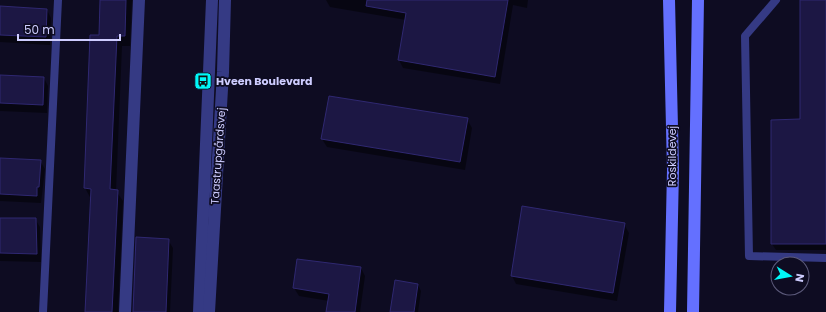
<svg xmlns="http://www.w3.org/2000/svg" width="826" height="312" font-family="Poppins,sans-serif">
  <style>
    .shadow { fill: #0007 }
    .building { fill: #1c1744; stroke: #2f2871 }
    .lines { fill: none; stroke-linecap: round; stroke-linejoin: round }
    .lane { stroke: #353a84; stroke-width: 8 }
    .street { stroke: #353a84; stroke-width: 12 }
    .secondary { stroke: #6470ff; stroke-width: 12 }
    .labels { text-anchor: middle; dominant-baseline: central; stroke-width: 3.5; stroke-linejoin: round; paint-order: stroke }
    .poi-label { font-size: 11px; font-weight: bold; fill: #cecdff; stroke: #0e0c22; text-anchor: start }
    .street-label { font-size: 11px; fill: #cecdff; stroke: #0e0c22 }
  </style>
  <rect width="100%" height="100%" fill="#0e0c22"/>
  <g class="shadow">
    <polygon points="101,0 132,0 130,46 122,46 116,191 123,201 118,312 86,312 91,199 85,188 100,37"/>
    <polygon points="326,0 528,0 527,8 513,5 500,84 403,68 399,60 406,20 330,7"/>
    <polygon points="801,0 826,0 826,250 776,250 772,244 801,120"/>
    <polygon points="0,7 47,10 51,18 50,45 0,42"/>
    <polygon points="0,76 44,78 48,86 47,113 0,111"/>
    <polygon points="467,119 472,128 465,170 327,147 322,139"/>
    <polygon points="0,159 40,161 45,169 41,203 0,201"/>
    <polygon points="0,218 35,219 40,227 41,262 0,261"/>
    <polygon points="624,224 629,233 617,301 516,284 512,276"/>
    <polygon points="168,240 173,248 170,312 134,312"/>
    <polygon points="361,268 365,276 360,312 327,312 329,301 299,296 294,288"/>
    <polygon points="418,285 421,291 418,312 391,312"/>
  </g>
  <g class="building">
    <polygon points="100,0 126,0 125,36 117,36 110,189 118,190 112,312 85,312 91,189 84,188 90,35 99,35"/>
    <polygon points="367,0 508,0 495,77 398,60 406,13 366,6"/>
    <polygon points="800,0 826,0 826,244 771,244 771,120 800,119"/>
    <polygon points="0,6 47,9 46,37 0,35"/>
    <polygon points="0,75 44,77 43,105 0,103"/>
    <polygon points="329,96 468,118 460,162 321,139"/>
    <polygon points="0,158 41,160 39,187 37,187 37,196 0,194"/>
    <polygon points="522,206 625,223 613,293 511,276"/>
    <polygon points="0,218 36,218 37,254 0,253"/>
    <polygon points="136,237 169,239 166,312 133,312"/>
    <polygon points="297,259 361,267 355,312 326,312 329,294 293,288"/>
    <polygon points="395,280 418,284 414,312 390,312"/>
  </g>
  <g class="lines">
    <g class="lane">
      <polyline points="776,0 745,36 749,256 826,258"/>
      <polyline points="43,312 58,0"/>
    </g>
    <g class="street">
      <polyline points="125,312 139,0"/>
      <polyline points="199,312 212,0"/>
      <polyline points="209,312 223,72 225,0"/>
    </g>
    <g class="secondary">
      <polyline points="669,0 673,170 670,312"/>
      <polyline points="693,312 698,0"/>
    </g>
  </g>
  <defs>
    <symbol id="bus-square" viewBox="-11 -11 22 22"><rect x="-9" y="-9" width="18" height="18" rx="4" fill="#00f8f8" stroke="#0e0c22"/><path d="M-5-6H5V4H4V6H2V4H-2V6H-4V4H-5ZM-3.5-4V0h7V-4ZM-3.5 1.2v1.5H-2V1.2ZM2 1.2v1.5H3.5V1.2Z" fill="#111"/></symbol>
  </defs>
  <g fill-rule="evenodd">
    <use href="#bus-square" x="193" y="71" width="20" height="20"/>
  </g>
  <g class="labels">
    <g class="poi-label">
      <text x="216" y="81">Hveen Boulevard</text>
    </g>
    <g class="street-label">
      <text transform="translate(218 156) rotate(-86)">Taastrupgårdsvej</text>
      <text transform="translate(672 156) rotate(-90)">Roskildevej</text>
    </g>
  </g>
  <g transform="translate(790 276) rotate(101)"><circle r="19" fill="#0e0c22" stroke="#5b597a"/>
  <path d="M0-3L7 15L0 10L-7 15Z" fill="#00f8f8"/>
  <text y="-6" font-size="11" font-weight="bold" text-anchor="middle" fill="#cecdff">N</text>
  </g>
  <path d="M18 34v6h102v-6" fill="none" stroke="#cecdff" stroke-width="2"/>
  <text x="24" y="34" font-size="12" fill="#cecdff" stroke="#0e0c22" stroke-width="3" paint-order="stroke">50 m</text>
</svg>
